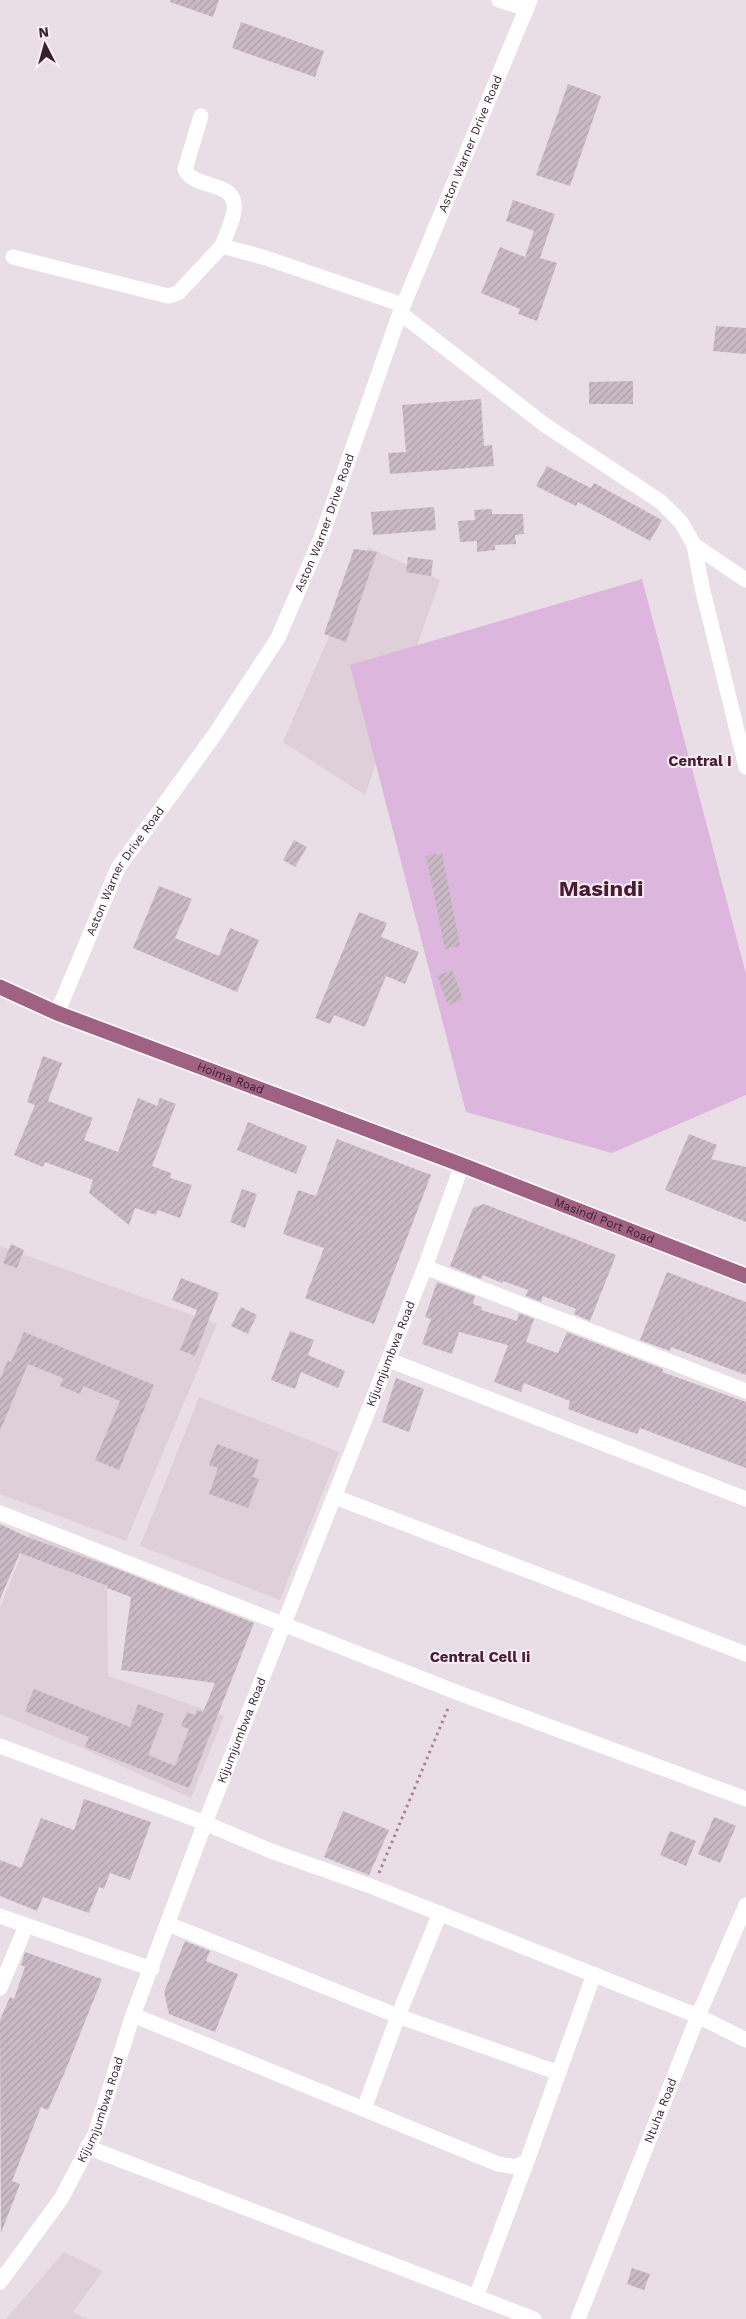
<svg xmlns="http://www.w3.org/2000/svg" width="746" height="2319" font-family="'Work Sans',sans-serif">
  <style>
    .built { fill: #decfd9 }
    .pitch { fill: #dcb6dc }
    .building { fill: url(#building-hatch) }
    .lines { fill: none; stroke-linecap: round; stroke-linejoin: round }
    .major-casing { stroke: #fff; stroke-width: 18 }
    .path { stroke: #ae7e9a; stroke-width: 3; stroke-dasharray: 2.5 4; stroke-linecap: butt }
    .minor { stroke: #fff; stroke-width: 15 }
    .major { stroke: #a06282; stroke-width: 15 }
    .labels { text-anchor: middle; dominant-baseline: central; stroke-width: 4; stroke-linejoin: round; paint-order: stroke }
    .street-label { font-size: 12px; fill: #391f2d; stroke: #f7eef5 }
    .quarter-label { font-size: 15px; font-weight: bold; fill: #4b1b34; stroke: #f7eef5 }
    .town-label { font-size: 22px; font-weight: bold; fill: #4b1b34; stroke: #f7eef5 }
  </style>
  <defs>
    <pattern id="building-hatch" width="6" height="6" patternUnits="userSpaceOnUse" patternTransform="scale(1.25)"><rect width="6" height="6" fill="#cabac5"/><path d="M-1 1l2-2M0 6l6-6M5 7l2-2" fill="none" stroke="#ae9faa"/></pattern>
  </defs>
  <rect width="100%" height="100%" fill="#eadee6"/>
  <g class="built">
    <polygon points="368,547 440,580 365,795 283,742"/>
    <polygon points="0,1246 217,1324 126,1541 0,1494"/>
    <polygon points="199,1397 339,1452 280,1600 140,1546"/>
    <polygon points="30,1533 107,1564 108,1676 224,1716 191,1798 80,1747 0,1714 0,1608"/>
    <polygon points="64,2252 103,2271 73,2312 88,2319 6,2319"/>
  </g>
  <polygon class="pitch" points="642,579 746,974 746,1095 612,1153 466,1112 350,665"/>
  <g class="building">
    <polygon points="171,0 219,0 213,17 170,2"/>
    <polygon points="241,22 324,51 315,77 232,48"/>
    <polygon points="568,84 601,96 570,186 536,175"/>
    <polygon points="513,200 555,214 540,258 557,263 537,321 518,314 520,309 481,293 500,247 525,257 534,231 506,221"/>
    <polygon points="716,326 746,328 746,354 713,351"/>
    <polygon points="633,381 633,404 589,404 589,382"/>
    <polygon points="481,399 484,446 492,445 494,466 390,474 388,453 406,452 402,405"/>
    <polygon points="547,466 591,488 594,483 662,520 650,541 578,502 576,506 536,486"/>
    <polygon points="434,507 436,530 373,535 371,512"/>
    <polygon points="492,509 492,514 523,514 524,534 515,535 516,544 495,545 495,550 477,552 477,541 460,542 458,521 475,520 474,510"/>
    <polygon points="354,549 377,552 346,642 324,634"/>
    <polygon points="408,557 433,560 431,576 406,572"/>
    <polygon points="294,840 307,847 295,867 283,860"/>
    <polygon points="442,853 460,946 445,949 426,856"/>
    <polygon points="159,886 192,899 175,938 219,956 230,928 259,940 237,992 133,948"/>
    <polygon points="359,912 387,923 381,937 419,952 405,984 386,976 365,1027 334,1015 330,1024 315,1018"/>
    <polygon points="452,970 463,999 448,1005 437,976"/>
    <polygon points="43,1056 62,1063 48,1101 93,1118 84,1140 104,1147 118,1152 138,1098 157,1106 160,1098 176,1104 152,1166 171,1173 170,1178 192,1185 180,1218 158,1210 156,1215 135,1208 129,1225 89,1193 93,1180 45,1162 43,1167 14,1155 35,1105 27,1102"/>
    <polygon points="248,1122 307,1146 296,1174 237,1150"/>
    <polygon points="689,1134 717,1145 711,1159 746,1167 746,1222 665,1190"/>
    <polygon points="337,1139 431,1175 374,1324 305,1298 324,1248 283,1234 298,1190 316,1196"/>
    <polygon points="242,1189 257,1194 245,1228 230,1222"/>
    <polygon points="484,1204 616,1255 590,1321 574,1314 576,1309 543,1296 541,1302 526,1296 528,1290 503,1281 502,1283 483,1275 481,1279 450,1266 473,1208"/>
    <polygon points="11,1244 24,1250 17,1268 3,1263"/>
    <polygon points="667,1272 746,1302 746,1375 671,1347 670,1351 640,1340"/>
    <polygon points="181,1278 219,1293 195,1356 180,1350 197,1310 172,1300"/>
    <polygon points="437,1282 475,1296 473,1304 482,1307 481,1310 517,1321 519,1313 534,1319 526,1342 558,1353 567,1332 663,1369 662,1372 746,1402 746,1468 640,1428 637,1434 600,1421 568,1409 570,1401 524,1383 521,1392 494,1382 508,1345 459,1332 452,1354 422,1344 431,1319 425,1317"/>
    <polygon points="241,1307 257,1315 248,1334 231,1326"/>
    <polygon points="290,1331 314,1340 308,1355 345,1371 338,1388 301,1372 295,1389 271,1380"/>
    <polygon points="24,1332 154,1385 119,1470 95,1460 120,1401 83,1386 80,1394 60,1386 63,1378 28,1364 0,1431 0,1379 8,1360 11,1362"/>
    <polygon points="396,1378 424,1389 409,1432 382,1422"/>
    <polygon points="217,1444 259,1460 253,1477 259,1479 248,1508 209,1494 218,1468 209,1465"/>
    <polygon points="0,1524 27,1537 115,1568 254,1623 189,1788 85,1747 89,1737 25,1711 34,1689 130,1727 138,1704 164,1714 148,1755 175,1766 189,1729 181,1726 187,1712 195,1715 197,1710 203,1712 215,1683 121,1670 131,1597 107,1588 108,1586 20,1553 0,1599"/>
    <polygon points="84,1799 151,1822 130,1880 110,1873 104,1889 99,1887 89,1913 43,1897 37,1911 0,1896 0,1860 21,1868 41,1818 74,1830"/>
    <polygon points="343,1811 389,1830 369,1875 324,1857"/>
    <polygon points="714,1817 736,1826 720,1863 698,1854"/>
    <polygon points="670,1831 696,1841 686,1866 660,1855"/>
    <polygon points="185,1941 210,1951 206,1961 238,1974 215,2032 169,2014 164,1992"/>
    <polygon points="25,1952 102,1979 64,2074 48,2110 41,2107 12,2181 20,2184 1,2233 0,2020 10,1997 14,1999 25,1967 21,1965"/>
    <polygon points="632,2268 650,2274 644,2290 627,2284"/>
  </g>
  <g class="lines">
    <defs>
      <g id="major">
        <path id="s4" d="M0,987L57,1013L462,1165L746,1276"/>
      </g>
    </defs>
    <use href="#major" class="major-casing"/>
    <polyline class="path" points="379,1873 449,1706"/>
    <g class="minor">
      <polyline points="499,0 527,9"/>
      <path d="M201,116L185,169C193,189 232,181 234,204C236,216 226,234 222,246"/>
      <polyline points="13,257 168,296 178,293 222,246 266,258 403,305"/>
      <polyline points="400,313 545,425 661,502 681,522 694,545 702,587 746,767"/>
      <polyline points="694,545 746,580"/>
      <path id="s1" d="M57,1013L118,868L213,737L278,638L321,538L400,313L530,0"/>
      <polyline points="425,1267 746,1391"/>
      <polyline points="389,1360 746,1499"/>
      <polyline points="335,1497 746,1654"/>
      <polyline points="0,1513 456,1692 746,1799"/>
      <polyline points="0,1746 205,1823 271,1851 373,1887 698,2016 746,2040"/>
      <polyline points="0,1916 152,1969"/>
      <polyline points="168,1924 398,2016 559,2073"/>
      <polyline points="0,1988 26,1926"/>
      <polyline points="133,2015 498,2164 516,2167 527,2161 594,1974"/>
      <polyline points="364,2109 398,2016 440,1913"/>
      <polyline points="87,2147 534,2319"/>
      <path id="s2" d="M0,2282L61,2199L95,2134L133,2015L205,1823L425,1267L462,1165"/>
      <polyline points="476,2297 527,2161"/>
      <path id="s3" d="M578,2319L698,2016L746,1905"/>
    </g>
    <use href="#major" class="major"/>
  </g>
  <g class="labels">
    <g class="street-label">
      <text stroke="none"><textPath href="#s1" startOffset="968">Aston Warner Drive Road</textPath></text>
      <text stroke="none"><textPath href="#s1" startOffset="562">Aston Warner Drive Road</textPath></text>
      <text stroke="none"><textPath href="#s1" startOffset="158">Aston Warner Drive Road</textPath></text>
      <text stroke="none"><textPath href="#s4" startOffset="248">Hoima Road</textPath></text>
      <text stroke="none"><textPath href="#s4" startOffset="648">Masindi Port Road</textPath></text>
      <text stroke="none"><textPath href="#s2" startOffset="1011">Kijumjumbwa Road</textPath></text>
      <text stroke="none"><textPath href="#s2" startOffset="606">Kijumjumbwa Road</textPath></text>
      <text stroke="none"><textPath href="#s2" startOffset="201">Kijumjumbwa Road</textPath></text>
      <text stroke="none"><textPath href="#s3" startOffset="224">Ntuha Road</textPath></text>
    </g>
    <g class="quarter-label">
      <text x="700" y="761">Central I</text>
      <text x="480" y="1657">Central Cell Ii</text>
    </g>
    <g class="town-label">
      <text x="601" y="888">Masindi</text>
    </g>
  </g>
  <g transform="translate(45 45) rotate(354)" stroke="#f7eef5" stroke-width="4" paint-order="stroke">
  <path d="M0-4L9 19L0 12L-9 19Z" fill="#391f2d"/>
  <text y="-8" font-size="14" font-weight="bold" text-anchor="middle" fill="#391f2d">N</text>
  </g>
</svg>
